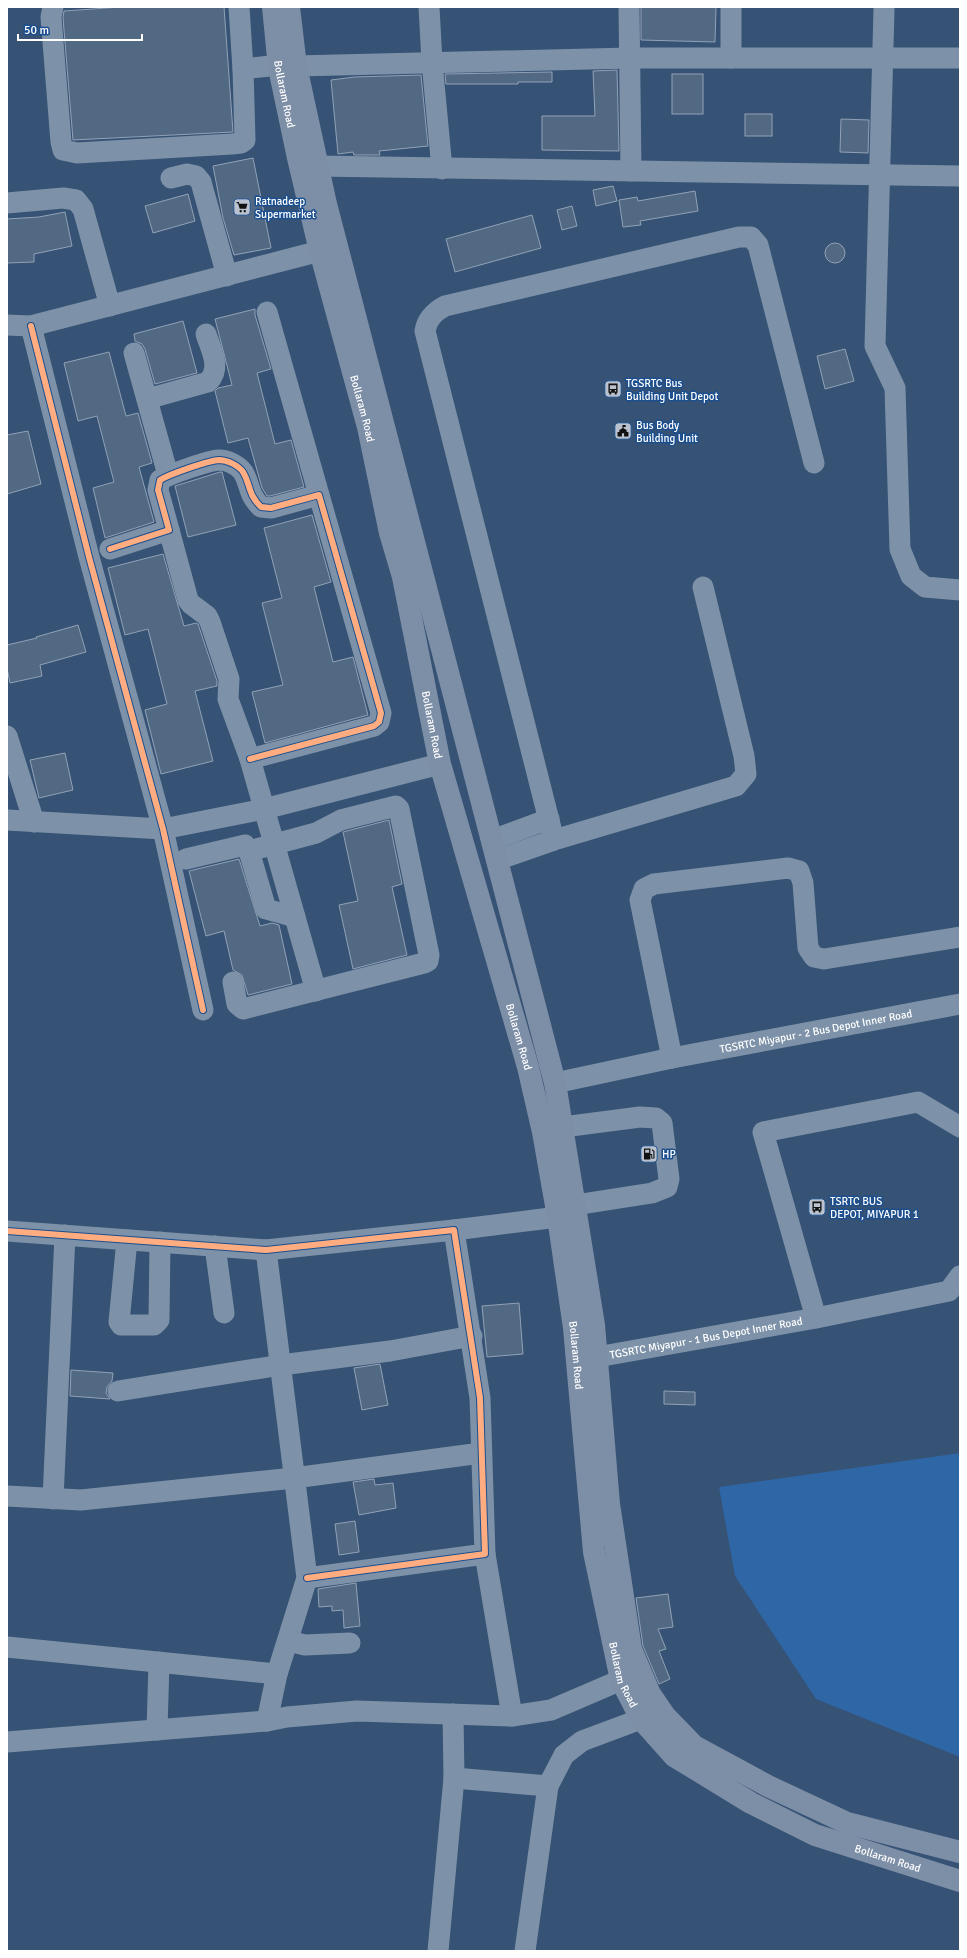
<svg xmlns="http://www.w3.org/2000/svg" width="967" height="1958" font-family="Signika,sans-serif">
  <style>
    .green { fill: #2f66a5 }
    .building { fill: #526984; stroke: #92a2b6 }
    .lines { fill: none; stroke-linecap: round; stroke-linejoin: round }
    .minor { stroke: #7d92a8; stroke-width: 21 }
    .major { stroke: #7d8ea7; stroke-width: 22 }
    .cycleway-casing { stroke: #1b4f8f; stroke-width: 8 }
    .cycleway { stroke: #ffac80; stroke-width: 6 }
    .labels { text-anchor: middle; dominant-baseline: central; stroke-width: 3; stroke-linejoin: round; paint-order: stroke }
    .street-label { font-size: 11px; fill: #fff; stroke: #1b4f8f }
    .poi-label { font-size: 11px; fill: #fff; stroke: #1b4f8f; text-anchor: start }
  </style>
  <rect width="100%" height="100%" fill="#365274"/>
  <polygon class="green" points="960,1453 960,1757 816,1699 735,1576 719,1487"/>
  <g class="building">
    <polygon points="121,7 224,7 233,132 73,140 63,18 64,11"/>
    <polygon points="641,7 716,7 715,42 641,40"/>
    <polygon points="617,70 619,151 542,150 542,116 595,116 593,71"/>
    <polygon points="552,72 552,82 518,82 518,84 446,84 445,74"/>
    <rect x="672" y="74" width="31" height="40"/>
    <polygon points="421,75 428,146 379,151 380,155 354,155 353,152 338,154 331,80 354,77"/>
    <rect x="745" y="114" width="27" height="22"/>
    <polygon points="841,119 869,120 868,153 840,152"/>
    <polygon points="253,158 271,248 234,255 223,218 213,166"/>
    <polygon points="613,186 617,201 596,206 593,190"/>
    <polygon points="695,191 698,211 640,221 641,225 623,227 619,200 637,197 638,201"/>
    <polygon points="188,194 195,221 153,233 145,206"/>
    <polygon points="572,206 577,226 562,230 557,210"/>
    <polygon points="65,212 72,246 34,254 34,262 7,263 7,219 39,217"/>
    <polygon points="532,215 541,248 455,272 446,239"/>
    <circle cx="835" cy="253" r="10"/>
    <polygon points="255,309 255,315 271,369 257,373 275,444 291,440 304,487 270,496 267,496 262,488 248,438 228,443 215,391 218,388 232,385 215,319"/>
    <polygon points="183,321 197,373 155,384 145,349 142,344 135,341 134,334"/>
    <polygon points="845,349 854,381 825,389 817,356"/>
    <polygon points="109,352 126,416 138,413 152,463 139,467 154,522 105,538 93,488 114,482 97,416 78,421 64,363"/>
    <polygon points="28,431 41,484 7,494 7,435"/>
    <polygon points="220,472 222,472 236,525 188,537 175,486"/>
    <polygon points="312,515 331,582 314,587 333,662 353,657 368,715 265,743 252,692 283,685 262,603 282,598 264,528"/>
    <polygon points="163,554 184,626 196,623 198,624 217,681 217,686 195,691 213,761 161,774 145,710 167,704 148,629 125,635 108,568"/>
    <polygon points="78,625 86,652 40,665 42,676 10,683 7,668 7,645 37,638 36,637"/>
    <polygon points="65,753 73,790 39,798 30,760"/>
    <polygon points="389,820 402,884 392,887 407,955 353,969 339,905 358,901 343,832"/>
    <polygon points="239,859 260,926 272,923 279,925 292,984 248,995 242,975 233,970 224,931 206,936 189,871"/>
    <polygon points="519,1303 523,1354 487,1357 482,1306"/>
    <polygon points="380,1364 388,1405 362,1410 354,1368"/>
    <polygon points="71,1370 113,1373 112,1381 107,1387 106,1393 110,1399 70,1396"/>
    <polygon points="664,1391 695,1392 695,1405 664,1404"/>
    <polygon points="374,1479 375,1485 393,1483 396,1508 359,1515 353,1482"/>
    <polygon points="355,1521 359,1552 339,1555 335,1524"/>
    <polygon points="356,1583 360,1626 344,1628 343,1610 332,1611 332,1606 319,1607 318,1589"/>
    <polygon points="668,1594 673,1627 658,1629 666,1649 659,1651 670,1679 659,1684 643,1646 636,1598"/>
  </g>
  <g class="lines">
    <g class="minor">
      <polyline points="53,7 51,17 61,142 63,150 77,153 232,144 241,143 245,140 243,69 239,7"/>
      <polyline points="429,7 432,62 442,169"/>
      <polyline points="629,7 631,171"/>
      <polyline points="731,7 731,58"/>
      <polyline points="884,9 875,346 895,388 900,549 911,576 925,587 960,590"/>
      <polyline points="296,66 630,58 960,58"/>
      <polyline points="243,69 279,65"/>
      <polyline points="317,166 960,176"/>
      <polyline points="171,178 187,174 196,176 201,182 227,276"/>
      <polyline points="7,203 63,198 76,200 83,209 110,306"/>
      <polyline points="267,312 319,495"/>
      <polyline points="7,325 31,326 320,251"/>
      <polyline points="31,326 89,557 163,829 203,1010"/>
      <polyline points="134,353 168,475"/>
      <path d="M147,399L208,382C222,368 211,350 206,334"/>
      <polyline points="169,530 188,600 191,604 207,616 210,622 229,679 228,699 250,759 316,991"/>
      <path d="M110,549L169,530L158,490L160,480C170,474 207,461 219,460C227,460 238,465 243,472C251,485 247,493 261,507L271,508L319,495L381,713L379,722L374,726L250,759"/>
      <polyline points="7,736 34,822"/>
      <polyline points="7,820 163,829 264,809 440,764"/>
      <polyline points="492,840 549,819"/>
      <path d="M554,840L425,331C427,319 434,312 445,306L739,237H751L758,245L814,463"/>
      <polyline points="186,859 245,845 249,851 266,909 295,917"/>
      <polyline points="497,860 554,840 736,786 746,774 744,756 703,587"/>
      <polyline points="233,982 237,1004 243,1009 424,963 428,961 429,955 399,809 396,806 341,820 316,833 249,851"/>
      <polyline points="672,1058 640,900 644,889 654,884 788,868 799,871 803,883 808,948 814,957 824,959 960,937"/>
      <path id="s1" d="M555,1083L672,1058L960,1004"/>
      <polyline points="563,1127 640,1117 656,1118 662,1123 669,1179 667,1187 652,1193 575,1205"/>
      <polyline points="454,1230 558,1217"/>
      <polyline points="7,1231 266,1250 454,1230 480,1398 485,1554 307,1578"/>
      <polyline points="127,1240 119,1322 121,1325 154,1325 159,1320 160,1242"/>
      <polyline points="215,1246 224,1313"/>
      <polyline points="266,1250 307,1578 277,1674 267,1721"/>
      <polyline points="816,1318 763,1132 918,1102 960,1127"/>
      <path id="s2" d="M580,1360L816,1318L949,1291L960,1276"/>
      <polyline points="118,1391 281,1365 390,1351 472,1336"/>
      <polyline points="7,1496 81,1500 294,1478 481,1453"/>
      <polyline points="53,1499 65,1235"/>
      <polyline points="485,1554 512,1716"/>
      <polyline points="288,1641 305,1645 350,1643"/>
      <polyline points="7,1647 277,1674"/>
      <polyline points="157,1730 159,1662"/>
      <polyline points="7,1742 267,1721 287,1717 357,1711 512,1716 551,1710 621,1680"/>
      <polyline points="454,1778 548,1786 564,1755 582,1741 641,1719"/>
      <polyline points="438,1951 454,1778 453,1714"/>
      <polyline points="525,1951 548,1786"/>
    </g>
    <g class="major">
      <path id="s3" d="M273,7L279,68L298,158L320,251L368,427L390,533L403,577L440,764L528,1067L543,1132L558,1217L574,1328L594,1552L621,1680L641,1719L674,1756L751,1803L815,1835L960,1881"/>
      <polyline points="289,7 296,66 326,204 555,1083 594,1325 609,1504 631,1649 650,1694 665,1716 694,1746 768,1786 847,1823 960,1852"/>
    </g>
    <defs>
      <g id="cycleway">
        <polyline points="31,326 89,557 163,829 203,1010"/>
        <path d="M110,549L169,530L158,490L160,480C170,474 207,461 219,460C227,460 238,465 243,472C251,485 247,493 261,507L271,508L319,495L381,713L379,722L374,726L250,759"/>
        <polyline points="7,1231 266,1250 454,1230 480,1398 485,1554 307,1578"/>
      </g>
    </defs>
    <use href="#cycleway" class="cycleway-casing"/>
    <use href="#cycleway" class="cycleway"/>
  </g>
  <defs>
    <symbol id="supermarket-square" viewBox="-11 -11 22 22"><rect x="-9" y="-9" width="18" height="18" rx="4" fill="#b9c2ce" stroke="#1b4f8f"/><path d="M-6-5.5h2.5l.6 2H6L4.5 2H-2.5L-4.4-4H-6ZM-1.5 3.2a1.3 1.3 0 1 0 .1 0ZM3 3.2a1.3 1.3 0 1 0 .1 0Z" fill="#111"/></symbol>
    <symbol id="bus-square" viewBox="-11 -11 22 22"><rect x="-9" y="-9" width="18" height="18" rx="4" fill="#b9c2ce" stroke="#1b4f8f"/><path d="M-5-6H5V4H4V6H2V4H-2V6H-4V4H-5ZM-3.5-4V0h7V-4ZM-3.5 1.2v1.5H-2V1.2ZM2 1.2v1.5H3.5V1.2Z" fill="#111"/></symbol>
    <symbol id="civic-square" viewBox="-11 -11 22 22"><rect x="-9" y="-9" width="18" height="18" rx="4" fill="#b9c2ce" stroke="#1b4f8f"/><path d="M-.6-6.5H3V-4.5H.6V-3L4-1V1h2V6H-6V1h2V-1L-.6-3ZM-1.2 2.5V6h2.4V2.5Z" fill="#111"/></symbol>
    <symbol id="fuel-square" viewBox="-11 -11 22 22"><rect x="-9" y="-9" width="18" height="18" rx="4" fill="#b9c2ce" stroke="#1b4f8f"/><path d="M-5.5-6h7V0h2V4h1.3V-2.5L3-4.5l.8-.8L6-3V5H2.5V1h-1V6h-7ZM-4.2-4.7v3.2H.2V-4.7Z" fill="#111"/></symbol>
  </defs>
  <g fill-rule="evenodd">
    <use href="#supermarket-square" x="232" y="197" width="20" height="20"/>
    <use href="#bus-square" x="603" y="379" width="20" height="20"/>
    <use href="#civic-square" x="613" y="421" width="20" height="20"/>
    <use href="#fuel-square" x="639" y="1144" width="20" height="20"/>
    <use href="#bus-square" x="807" y="1197" width="20" height="20"/>
  </g>
  <g class="labels">
    <g class="street-label">
      <text stroke="none"><textPath href="#s3" startOffset="88">Bollaram Road</textPath></text>
      <text stroke="none"><textPath href="#s3" startOffset="412">Bollaram Road</textPath></text>
      <text stroke="none"><textPath href="#s3" startOffset="736">Bollaram Road</textPath></text>
      <text stroke="none"><textPath href="#s1" startOffset="266">TGSRTC Miyapur - 2 Bus Depot Inner Road</textPath></text>
      <text stroke="none"><textPath href="#s3" startOffset="1060">Bollaram Road</textPath></text>
      <text stroke="none"><textPath href="#s2" startOffset="128">TGSRTC Miyapur - 1 Bus Depot Inner Road</textPath></text>
      <text stroke="none"><textPath href="#s3" startOffset="1384">Bollaram Road</textPath></text>
      <text stroke="none"><textPath href="#s3" startOffset="1708">Bollaram Road</textPath></text>
      <text stroke="none"><textPath href="#s3" startOffset="2044">Bollaram Road</textPath></text>
    </g>
    <g class="poi-label">
      <text x="255" y="201">Ratnadeep<tspan x="255" dy="13">Supermarket</tspan></text>
      <text x="626" y="383">TGSRTC Bus<tspan x="626" dy="13">Building Unit Depot</tspan></text>
      <text x="636" y="425">Bus Body<tspan x="636" dy="13">Building Unit</tspan></text>
      <text x="662" y="1154">HP</text>
      <text x="830" y="1201">TSRTC BUS<tspan x="830" dy="13">DEPOT, MIYAPUR 1</tspan></text>
    </g>
  </g>
  <rect width="967" height="1958" fill="none" stroke="#ffffff" stroke-width="16"/>
  <path d="M18 34v6h124v-6" fill="none" stroke="#ffffff" stroke-width="2"/>
  <text x="24" y="34" font-size="12" fill="#ffffff" stroke="#1b4f8f" stroke-width="3" paint-order="stroke">50 m</text>
</svg>
